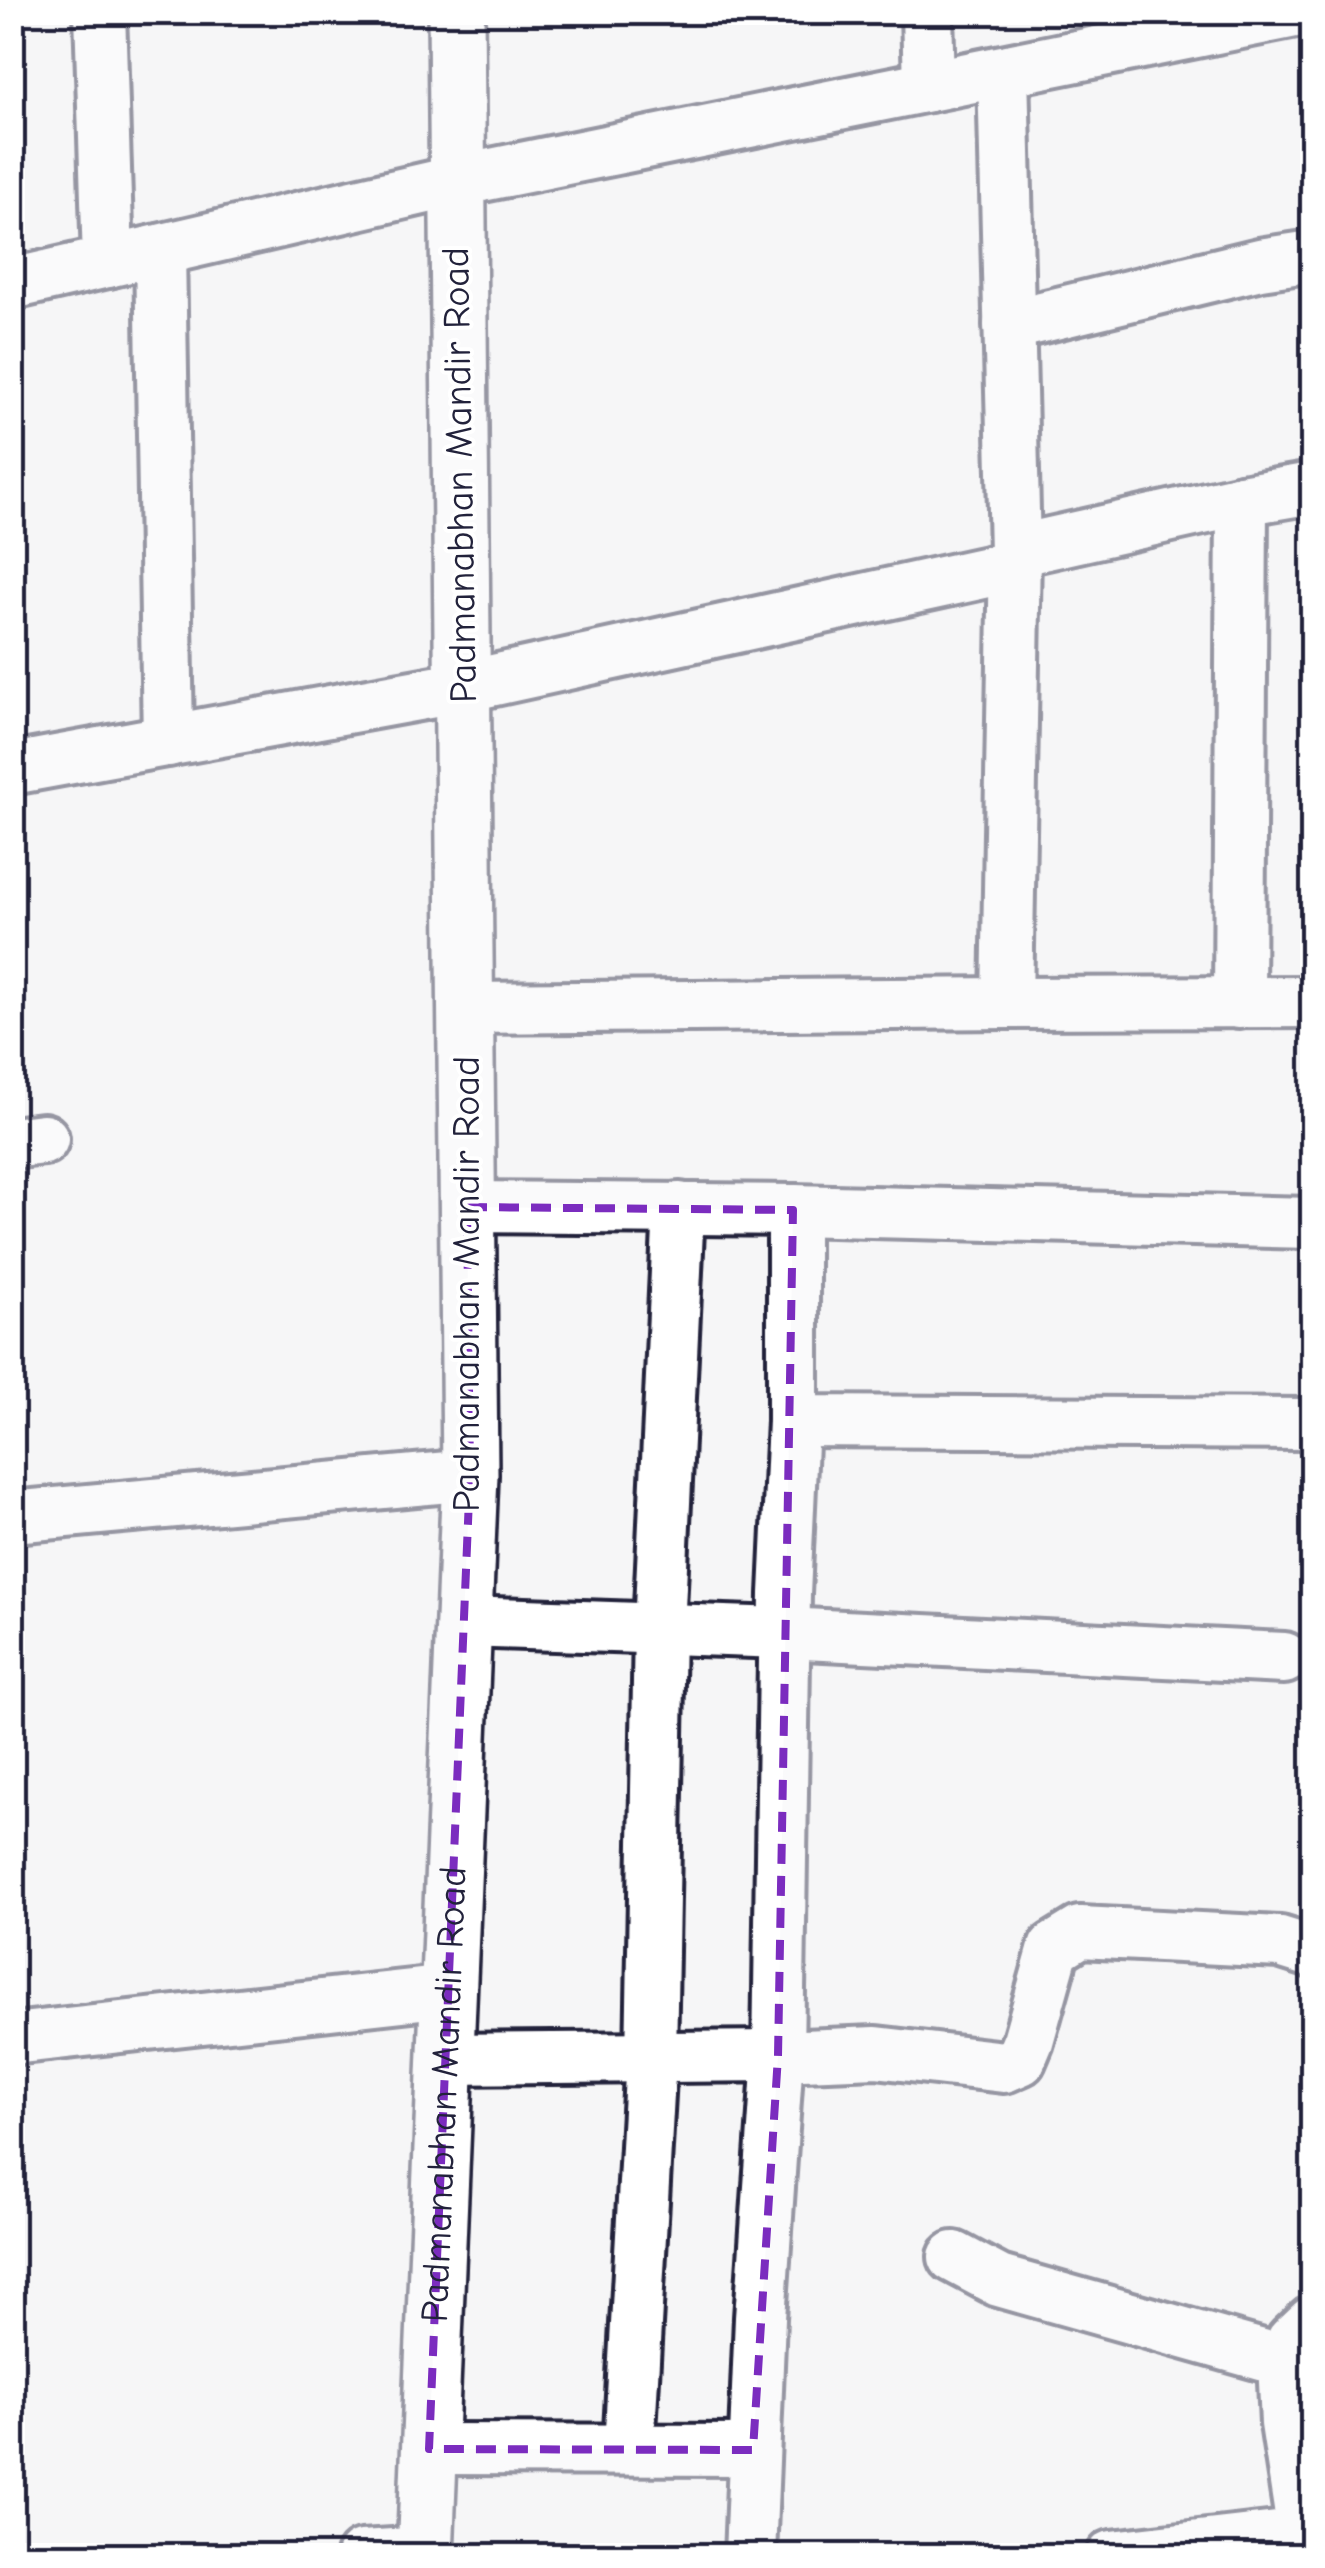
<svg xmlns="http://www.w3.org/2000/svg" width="1325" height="2568" font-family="'Comic Neue',sans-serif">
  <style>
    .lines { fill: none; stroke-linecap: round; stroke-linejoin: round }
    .minor-casing { stroke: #22223b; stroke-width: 58 }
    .tertiary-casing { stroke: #22223b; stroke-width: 62 }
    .minor { stroke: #fff; stroke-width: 50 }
    .tertiary { stroke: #fff; stroke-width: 55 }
    .marked { fill: none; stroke: #7b2cbf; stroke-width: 8; stroke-dasharray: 20 12; stroke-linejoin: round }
    .labels { text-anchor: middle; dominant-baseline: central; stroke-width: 8; stroke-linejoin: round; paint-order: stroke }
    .street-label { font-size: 38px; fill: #22223b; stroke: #fff }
  </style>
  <rect width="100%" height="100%" fill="#f6f6f7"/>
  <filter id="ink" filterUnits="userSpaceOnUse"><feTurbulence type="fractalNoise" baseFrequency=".01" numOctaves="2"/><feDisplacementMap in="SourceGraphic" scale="20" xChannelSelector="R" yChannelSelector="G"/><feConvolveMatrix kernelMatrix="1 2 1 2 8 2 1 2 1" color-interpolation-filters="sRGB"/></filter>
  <g filter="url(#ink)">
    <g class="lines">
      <defs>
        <g id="minor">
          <polyline points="100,12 108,262"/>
          <polyline points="927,12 929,86"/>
          <polyline points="160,250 168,741"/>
          <polyline points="12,284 457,181 1295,12"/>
          <polyline points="1009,325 1260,264 1312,256"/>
          <polyline points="1015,551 1242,500 1312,488"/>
          <polyline points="12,769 462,687 1015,566"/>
          <polyline points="1007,1003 1312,1002"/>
          <polyline points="1239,1003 1242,500"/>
          <polyline points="465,1008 1007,1003 1015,551 1003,72"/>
          <polyline points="12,1143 43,1139"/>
          <polyline points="467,1207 793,1210 793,1421 1312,1424"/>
          <polyline points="793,1210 1312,1223"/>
          <polyline points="793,1421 785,1594 778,2056 876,2052 1004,2067 1020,2060 1028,2041 1054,1948 1080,1932 1280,1942 1312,1952"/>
          <polyline points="12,1517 470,1475"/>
          <polyline points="466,1622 784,1633 1284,1658"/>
          <polyline points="12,2039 448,1991"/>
          <polyline points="445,2059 778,2056 760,2318 750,2556"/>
          <polyline points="954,2257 999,2281 1283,2361"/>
          <polyline points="429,2449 753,2450"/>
          <polyline points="629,2449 651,2058 659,1629 679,1208"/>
          <polyline points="1303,2534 1286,2423 1283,2361 1292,2341 1312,2322"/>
          <polyline points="362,2556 425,2552"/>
          <polyline points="1112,2556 1312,2533"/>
        </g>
        <g id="tertiary">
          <path id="s1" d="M425,2556L470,1475L456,12"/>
        </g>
      </defs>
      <use href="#minor" class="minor-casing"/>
      <use href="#tertiary" class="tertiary-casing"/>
      <use href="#minor" class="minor"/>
      <use href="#tertiary" class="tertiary"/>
    </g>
  </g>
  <path d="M0 0H1325V2568H0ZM467,1207L793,1210L778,2056L753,2450L429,2449L470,1475Z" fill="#f6f6f7" fill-opacity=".55" fill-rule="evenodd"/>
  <path class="marked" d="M467,1207L793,1210L778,2056L753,2450L429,2449L470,1475Z"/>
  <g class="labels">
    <g class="street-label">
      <text transform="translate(460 475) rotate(-91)">Padmanabhan Mandir Road</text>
      <text transform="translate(467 1284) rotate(-90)">Padmanabhan Mandir Road</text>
      <text stroke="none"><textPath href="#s1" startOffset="462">Padmanabhan Mandir Road</textPath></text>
    </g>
  </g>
  <rect width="1325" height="2568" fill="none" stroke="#fff" stroke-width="50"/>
  <rect x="25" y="25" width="1275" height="2518" fill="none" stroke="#22223b" stroke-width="4" filter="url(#ink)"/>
</svg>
